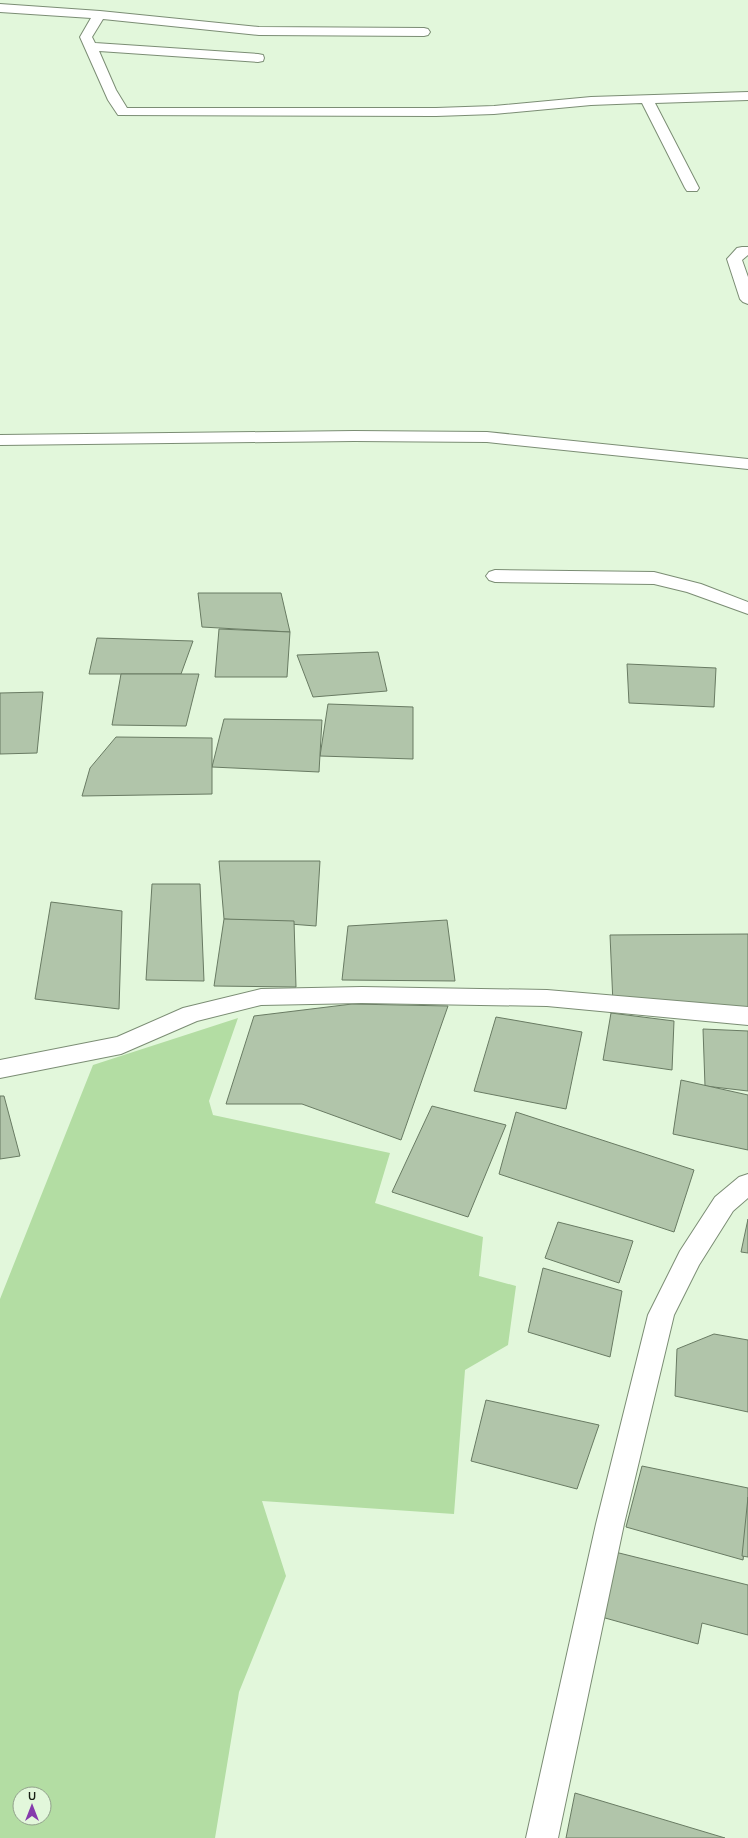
<svg xmlns="http://www.w3.org/2000/svg" width="748" height="1838" font-family="'Nunito Sans',sans-serif">
  <style>
    .green { fill: #b3dda3; fill-rule: evenodd }
    .building { fill: #b1c5aa; stroke: #697b63 }
    .lines { fill: none; stroke-linecap: round; stroke-linejoin: round }
    .minor-casing { stroke: #7b8d74; stroke-width: 2 }
    .minor { fill: #fff; fill-rule: evenodd }
  </style>
  <rect width="100%" height="100%" fill="#e2f7db"/>
  <path class="green" d="M238,1018L209,1101L213,1115L390,1153L375,1203L483,1237L479,1276L516,1286L508,1345L465,1370L454,1514L262,1501L286,1576L239,1692L215,1838H0V1299L93,1065ZM20,1794H44V1818H20Z"/>
  <g class="building">
    <polygon points="198,593 281,593 290,632 202,627"/>
    <polygon points="219,629 290,632 287,677 215,677"/>
    <polygon points="97,638 193,641 181,674 89,674"/>
    <polygon points="378,652 387,691 313,697 297,655"/>
    <polygon points="627,664 716,668 714,707 629,703"/>
    <polygon points="121,674 199,674 186,726 112,725"/>
    <polygon points="43,692 37,753 0,754 0,693"/>
    <polygon points="328,704 413,707 413,759 320,756"/>
    <polygon points="224,719 322,720 319,772 212,767"/>
    <polygon points="116,737 212,738 212,794 82,796 90,768"/>
    <polygon points="219,861 320,861 316,926 224,919"/>
    <polygon points="152,884 200,884 204,981 146,980"/>
    <polygon points="51,902 122,911 119,1009 35,999"/>
    <polygon points="224,919 294,921 296,987 214,986"/>
    <polygon points="447,920 455,981 342,980 348,926"/>
    <polygon points="748,934 748,1016 613,1004 610,935"/>
    <polygon points="352,1004 448,1006 401,1140 302,1104 226,1104 254,1016"/>
    <polygon points="611,1013 674,1021 672,1070 603,1060"/>
    <polygon points="496,1017 582,1032 566,1109 474,1091"/>
    <polygon points="703,1029 748,1031 748,1091 705,1086"/>
    <polygon points="681,1080 748,1095 748,1150 673,1134"/>
    <polygon points="0,1096 4,1096 20,1156 0,1159"/>
    <polygon points="432,1106 506,1125 468,1217 392,1192"/>
    <polygon points="516,1112 694,1170 674,1232 499,1174"/>
    <polygon points="748,1219 748,1253 741,1252"/>
    <polygon points="558,1222 633,1241 619,1283 545,1258"/>
    <polygon points="543,1268 622,1291 610,1357 528,1332"/>
    <polygon points="714,1334 748,1340 748,1412 675,1396 677,1349"/>
    <polygon points="486,1400 599,1425 577,1489 471,1461"/>
    <polygon points="642,1466 748,1488 748,1522 743,1560 626,1527"/>
    <polygon points="748,1497 748,1557 742,1556"/>
    <polygon points="611,1551 748,1585 748,1635 702,1623 698,1644 598,1616"/>
    <polygon points="575,1793 725,1838 566,1838"/>
  </g>
  <g class="lines">
    <defs>
      <g id="minor">
        <polygon points="0,4 100,11 259,27 424,28 428,29 430,32 428,35 424,36 259,35 103,19 92,37 95,43 258,54 263,55 264,58 263,61 258,62 99,51 116,90 127,108 436,108 494,106 591,97 748,92 748,100 655,103 699,188 697,191 687,191 685,188 642,103 591,105 494,114 436,116 118,115 108,100 80,37 91,18 0,12"/>
        <polygon points="742,247 748,247 748,255 742,260 748,277 748,304 743,302 740,299 727,259 737,248"/>
        <polygon points="354,431 487,432 748,459 748,469 487,442 354,441 0,445 0,435"/>
        <polygon points="495,570 654,572 701,584 748,602 748,614 687,592 654,584 495,582 489,580 486,576 489,572"/>
        <polygon points="362,987 547,990 748,1007 748,1025 547,1006 362,1003 261,1005 197,1021 121,1054 0,1078 0,1060 117,1037 183,1008 261,989"/>
        <polygon points="748,1174 748,1198 733,1211 699,1265 674,1315 624,1524 558,1838 526,1838 596,1524 648,1315 680,1251 715,1197 739,1177"/>
      </g>
    </defs>
    <use href="#minor" class="minor-casing"/>
    <use href="#minor" class="minor"/>
  </g>
  <g transform="translate(32 1806)"><circle r="19" fill="#e2f7db" stroke="#92a18c"/>
  <path d="M0-3L7 15L0 10L-7 15Z" fill="#853bac"/>
  <text y="-6" font-size="11" font-weight="bold" text-anchor="middle" fill="#192016">U</text>
  </g>
</svg>
